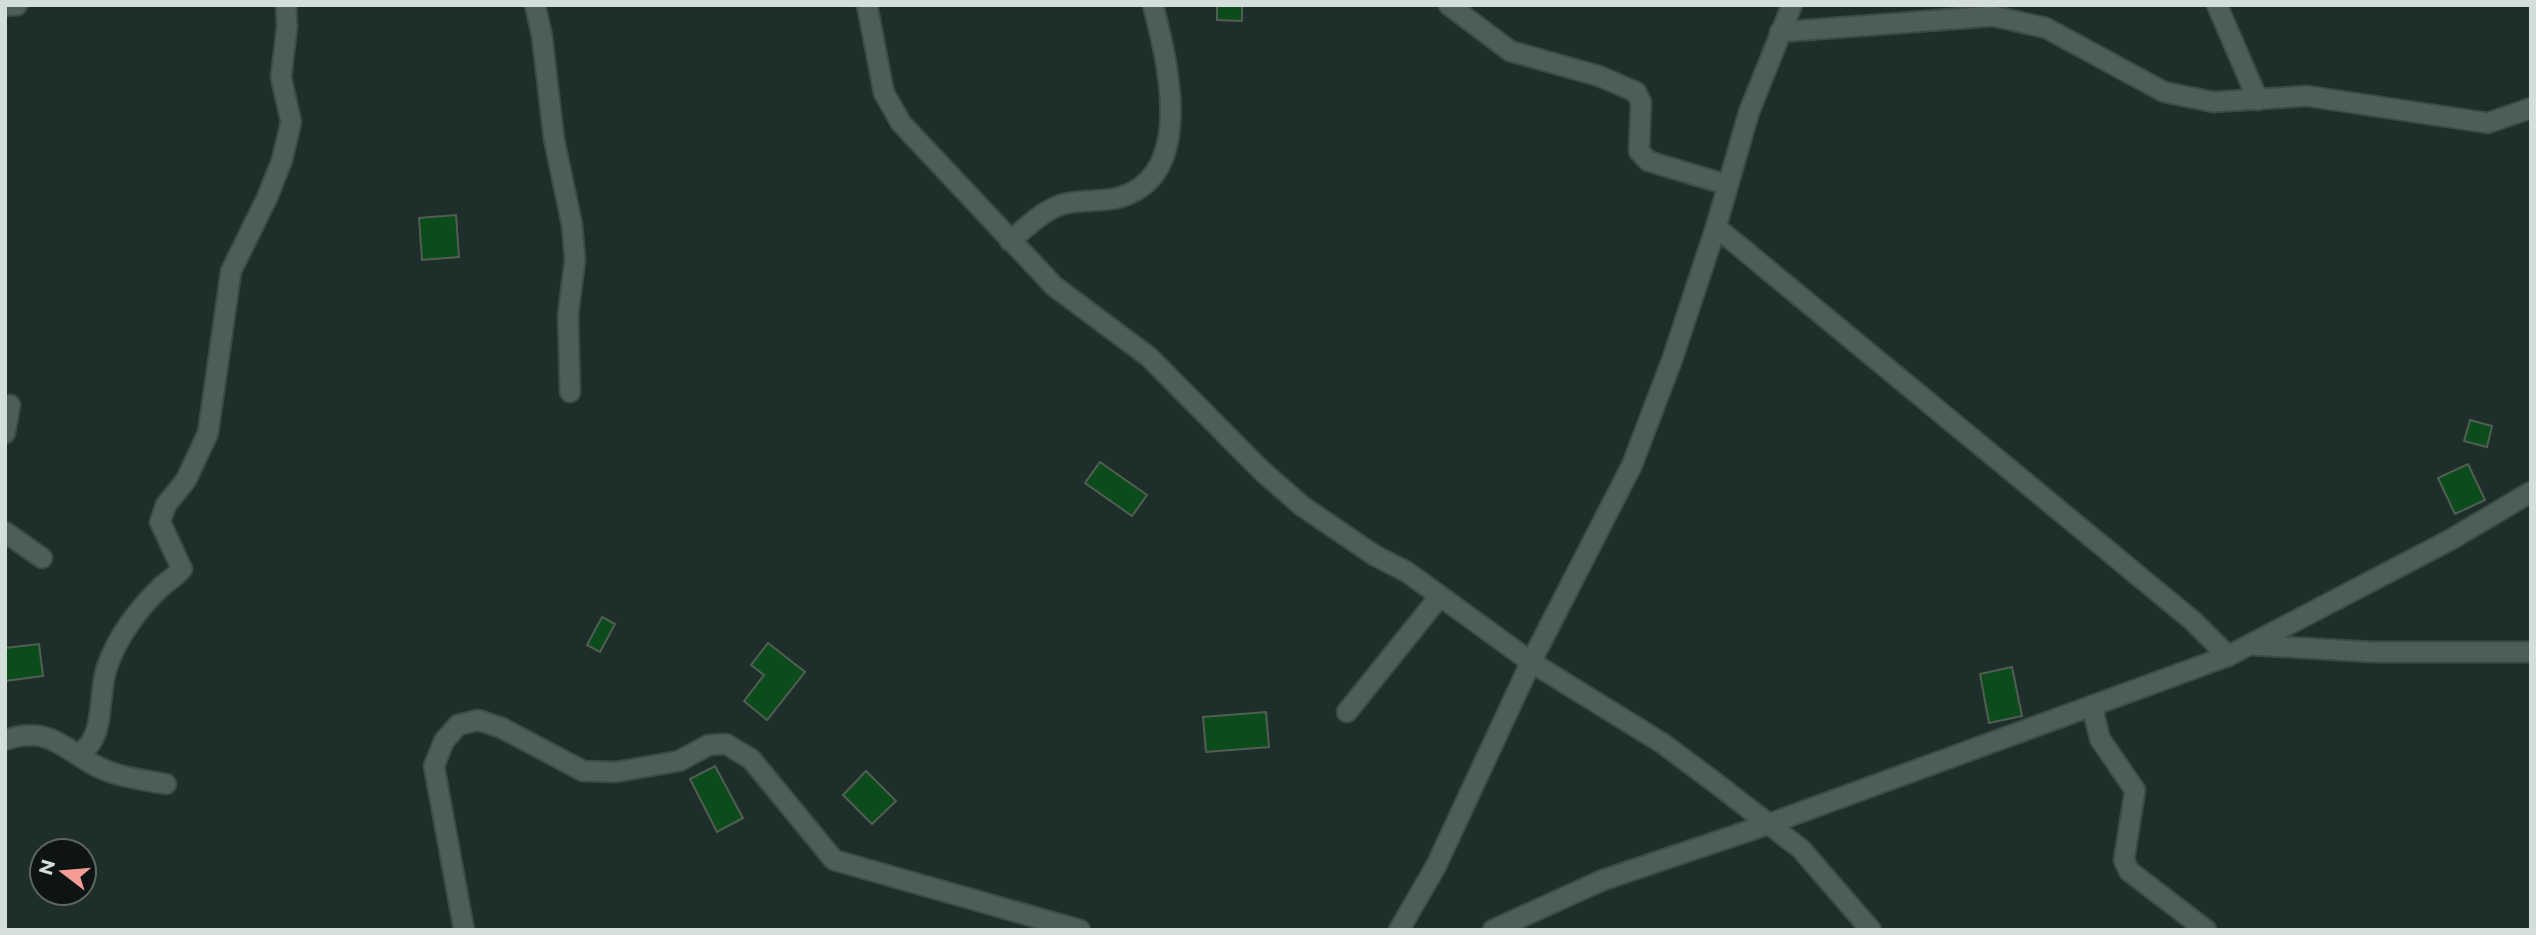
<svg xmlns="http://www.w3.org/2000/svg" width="2536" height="935" font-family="Montserrat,sans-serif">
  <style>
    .building { fill: #0c4b1c; stroke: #525e53; stroke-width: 2 }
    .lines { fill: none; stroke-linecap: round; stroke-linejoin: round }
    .minor-casing { stroke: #3c4a47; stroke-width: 23 }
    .minor { stroke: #4c5e59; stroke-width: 19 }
  </style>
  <rect width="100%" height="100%" fill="#1e2e2a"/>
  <g class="building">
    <polygon points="1217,5 1242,5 1242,21 1217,20"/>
    <polygon points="456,215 459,257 422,260 419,218"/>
    <polygon points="2470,420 2492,426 2487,447 2464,441"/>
    <polygon points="1100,462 1147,495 1132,516 1085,483"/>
    <polygon points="2468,464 2485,500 2455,514 2438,478"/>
    <polygon points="602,617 615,624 600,652 587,645"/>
    <polygon points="768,643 805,672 767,720 744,701 764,675 751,665"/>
    <polygon points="39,644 43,676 5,681 5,648"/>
    <polygon points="2012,667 2022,716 1989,723 1980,674"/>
    <polygon points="1266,712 1269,747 1206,752 1203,717"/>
    <polygon points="715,766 743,818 717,832 690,779"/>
    <polygon points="866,771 896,801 872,824 843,795"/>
  </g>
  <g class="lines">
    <defs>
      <g id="minor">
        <polyline points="535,5 542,36 554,139 572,225 575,260 568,315 570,392"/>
        <polyline points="867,5 884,93 901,123 1054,286 1149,357 1261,470 1302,506 1374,555 1407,572 1531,662 1662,743 1717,784 1801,849 1871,930"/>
        <polyline points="1449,5 1510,51 1599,76 1636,92 1641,102 1639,151 1648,161 1728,185"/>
        <polyline points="2217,5 2258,100"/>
        <polyline points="5,6 17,5"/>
        <polyline points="1780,32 1993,16 2046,28 2164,92 2213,102 2307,96 2488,123 2531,108"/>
        <polyline points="1716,227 2193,621 2228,656"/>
        <path d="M1010,241C1027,227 1046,207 1068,203C1088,199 1112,203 1131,193C1194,163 1166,56 1153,5"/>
        <polyline points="5,433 10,405"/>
        <polyline points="5,532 42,558"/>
        <polyline points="2251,645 2373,652 2531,652"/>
        <polyline points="2092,706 2100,739 2135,790 2124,860 2129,871 2206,930"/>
        <polyline points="1347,712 1440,596"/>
        <path d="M5,740C48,725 62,748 96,766C117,777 143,780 166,784"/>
        <path d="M78,754C107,739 97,696 107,667C117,637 139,608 161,587C168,581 176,576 182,569L160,522L166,505L186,480L208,433L231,271L267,198L282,160L291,122L281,77L287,27L286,5"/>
        <polyline points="464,930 434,766 444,741 458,725 478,720 502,728 583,771 616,772 679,761 709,745 726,744 751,759 834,860 1080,930"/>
        <polyline points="1399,930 1436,866 1531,662 1632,465 1672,360 1716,227 1749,112 1792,5"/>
        <polyline points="1493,930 1603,880 1766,825 2228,656 2450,540 2531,492"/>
      </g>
    </defs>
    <use href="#minor" class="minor-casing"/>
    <use href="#minor" class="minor"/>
  </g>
  <rect width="2536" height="935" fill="none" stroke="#d4dedb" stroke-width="14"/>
  <g transform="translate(63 872) rotate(286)"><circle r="33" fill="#0d1413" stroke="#5d6563" stroke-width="2"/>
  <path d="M0-5L12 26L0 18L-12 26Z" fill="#f59c95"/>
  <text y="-10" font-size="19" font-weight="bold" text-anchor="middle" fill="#d4dedb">N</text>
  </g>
</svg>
